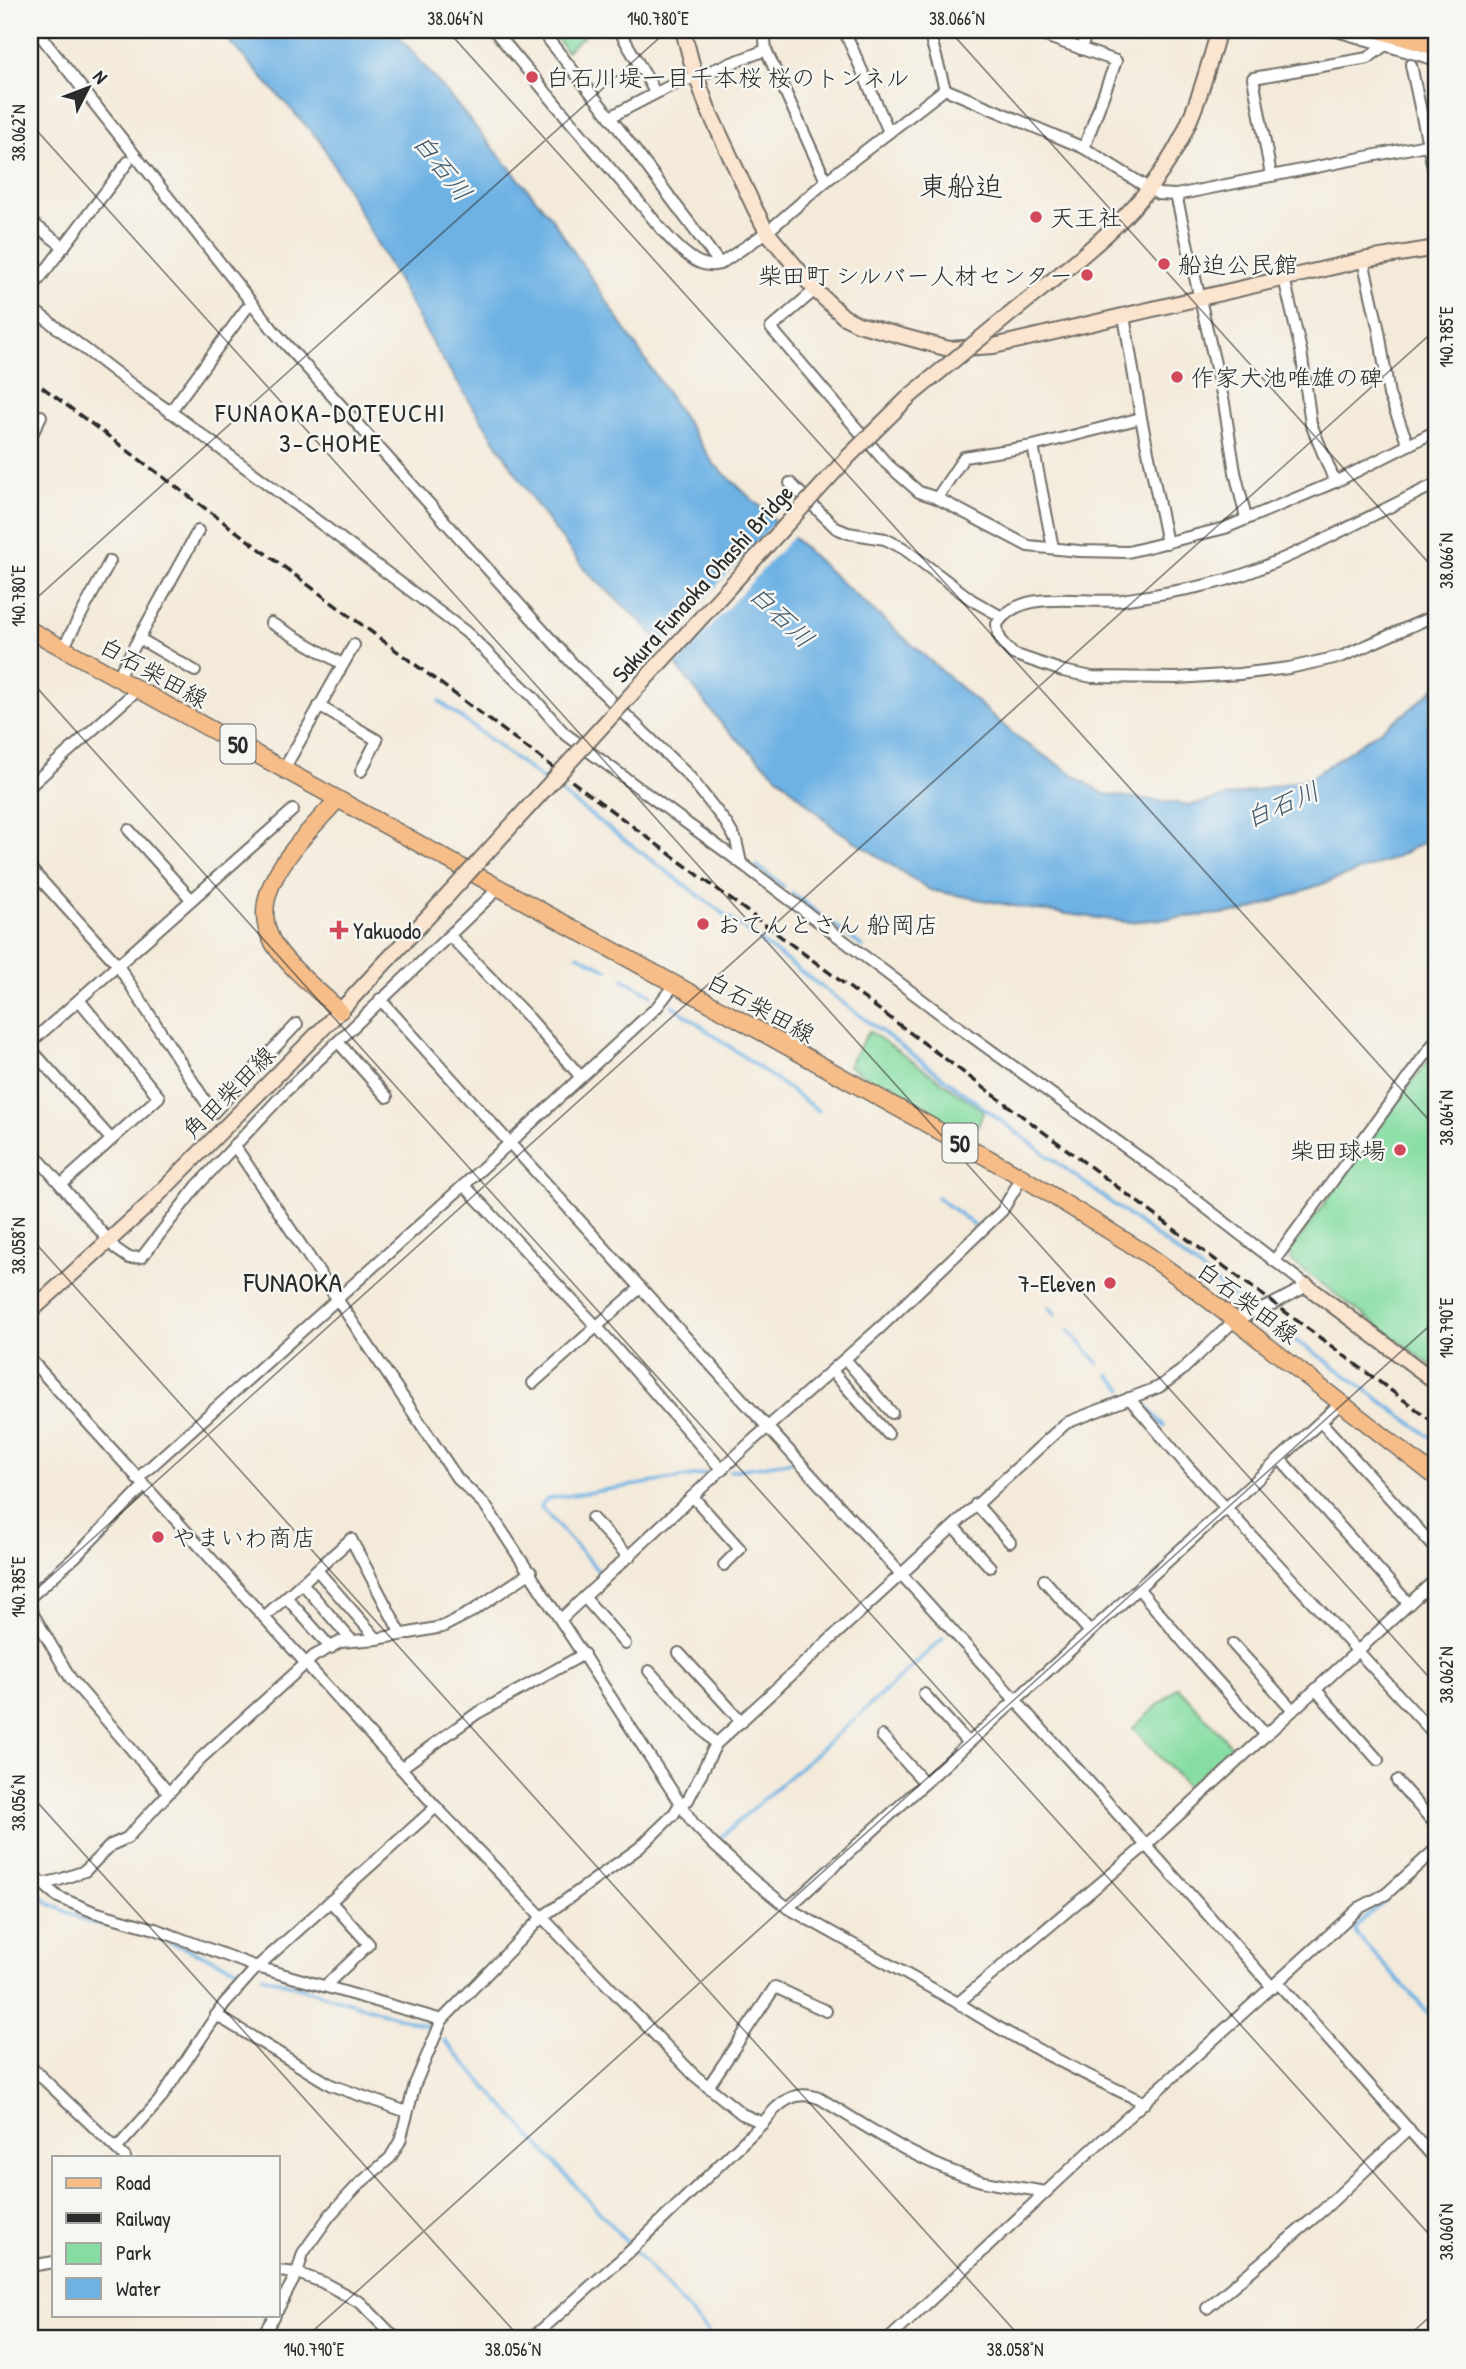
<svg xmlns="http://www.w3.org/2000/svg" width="1466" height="2369" font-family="'Patrick Hand','Klee One',sans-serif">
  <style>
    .green { fill: #85dda2; stroke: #588466; stroke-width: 2 }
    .water { fill: #6eb2e4; stroke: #4c6e88; stroke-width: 2 }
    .pier { fill: #f4ead9 }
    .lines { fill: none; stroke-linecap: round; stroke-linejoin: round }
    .stream { stroke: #6eb2e4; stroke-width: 3.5 }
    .street-casing { stroke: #716e68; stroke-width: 14 }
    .secondary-casing { stroke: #716e68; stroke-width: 18 }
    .primary-casing { stroke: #716e68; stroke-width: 19 }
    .highway-casing { stroke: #716e68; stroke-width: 23 }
    .street { stroke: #fff; stroke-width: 10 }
    .secondary { stroke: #fce5cf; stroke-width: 14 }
    .primary { stroke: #f7bd88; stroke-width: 16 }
    .highway { stroke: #f7bd88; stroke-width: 19 }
    .rail { stroke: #2b2b2b; stroke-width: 3.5; stroke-dasharray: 10 5; stroke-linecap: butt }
    .secondary-bridge-casing { stroke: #716e68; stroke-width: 18; stroke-linecap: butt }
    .secondary-bridge { stroke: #fce5cf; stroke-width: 14 }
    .ticks { fill: none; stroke: #2b2b2b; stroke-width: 2; stroke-opacity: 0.45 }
    .poi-dot { fill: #d1495b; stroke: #f6f6f2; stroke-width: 2.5 }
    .labels { text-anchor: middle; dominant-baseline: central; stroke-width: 5; stroke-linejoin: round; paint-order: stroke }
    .shield { fill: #f6f6f2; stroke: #686867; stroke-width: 2 }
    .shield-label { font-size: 23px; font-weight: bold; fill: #2b2b2b }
    .poi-label { font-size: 24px; fill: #2b2b2b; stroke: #f6f6f2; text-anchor: start }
    .street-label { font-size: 24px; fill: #2b2b2b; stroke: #f6f6f2 }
    .water-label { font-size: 26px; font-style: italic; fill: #425a6c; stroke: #f6f6f2 }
    .neighbourhood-label { font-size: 26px; letter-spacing: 2px; fill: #2b2b2b; stroke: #f6f6f2 }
    .quarter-label { font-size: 28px; fill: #2b2b2b; stroke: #f6f6f2 }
    .neatline { fill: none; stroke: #2b2b2b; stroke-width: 2.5 }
    .ticks-label { font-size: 18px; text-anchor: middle; fill: #2b2b2b }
  </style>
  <rect width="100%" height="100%" fill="#f6f6f2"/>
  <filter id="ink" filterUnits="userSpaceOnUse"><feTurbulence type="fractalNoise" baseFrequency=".0143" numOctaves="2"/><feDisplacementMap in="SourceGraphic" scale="14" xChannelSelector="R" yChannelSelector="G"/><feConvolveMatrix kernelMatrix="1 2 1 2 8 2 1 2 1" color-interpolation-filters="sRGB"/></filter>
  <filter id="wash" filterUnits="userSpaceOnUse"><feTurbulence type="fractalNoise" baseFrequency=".00686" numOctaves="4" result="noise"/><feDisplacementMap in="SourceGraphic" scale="28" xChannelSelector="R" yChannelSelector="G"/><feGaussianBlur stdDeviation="1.57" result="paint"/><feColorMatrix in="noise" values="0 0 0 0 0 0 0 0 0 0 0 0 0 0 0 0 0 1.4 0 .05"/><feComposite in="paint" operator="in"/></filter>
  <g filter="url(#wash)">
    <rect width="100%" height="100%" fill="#f4ead9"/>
    <g class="green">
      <polygon points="551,30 591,30 566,51"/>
      <polygon points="869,1031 984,1111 972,1138 848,1066"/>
      <polygon points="1436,1049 1436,1369 1290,1260 1290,1251"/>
      <polygon points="1178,1687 1237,1752 1193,1793 1133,1728"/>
    </g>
    <polygon class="water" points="219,30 394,30 551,217 714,464 842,583 1019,739 1104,794 1191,805 1310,778 1407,712 1436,687 1436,836 1392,859 1244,912 1127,922 1030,909 930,890 833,827 724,727 647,627 588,573 541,512 434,346 321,142"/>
    <polygon class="pier" points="778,519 795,534 674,667 659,648"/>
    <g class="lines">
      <g class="stream">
        <polyline points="439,701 546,782"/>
        <polyline points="552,786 1196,1266 1240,1303"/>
        <polyline points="757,866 784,887"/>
        <polyline points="792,893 820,915"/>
        <polyline points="830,922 863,947"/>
        <polyline points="578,955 608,970"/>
        <polyline points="623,979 652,995"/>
        <polyline points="672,1005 819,1111"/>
        <polyline points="937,1197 977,1227"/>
        <polyline points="1049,1307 1056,1315"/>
        <polyline points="1269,1324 1321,1357 1436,1441"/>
        <polyline points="1068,1329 1098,1363"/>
        <polyline points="1109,1375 1123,1389"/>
        <polyline points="1142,1402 1164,1426"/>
        <polyline points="730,1471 794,1461"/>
        <polyline points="602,1575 540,1506 547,1499 713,1473"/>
        <polyline points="859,1715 943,1638"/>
        <polyline points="716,1841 856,1718"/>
        <polyline points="30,1886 50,1904 88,1922 129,1929 149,1934 241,1970"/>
        <polyline points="1388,1898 1355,1927 1356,1934 1436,2021"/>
        <polyline points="262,1976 431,2027"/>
        <polyline points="444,2040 714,2339"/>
      </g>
    </g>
  </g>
  <g filter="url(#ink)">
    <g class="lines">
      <defs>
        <g id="street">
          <polyline points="36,30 274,331 572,663 689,776 726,823 736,840 741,863"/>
          <path d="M494,30C540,85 585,140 632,194C651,215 668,241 690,257C699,264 709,267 720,264L767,232L826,181L945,89L1084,148L1116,61L1028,30"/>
          <polyline points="541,30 610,117 720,264"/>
          <polyline points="619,30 655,92"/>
          <polyline points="764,30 766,50 826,181"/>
          <polyline points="844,30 889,132"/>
          <polyline points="935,30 931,39 945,89"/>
          <polyline points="1333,30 1436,60"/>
          <polyline points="1081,49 1087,30"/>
          <polyline points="1411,65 1436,182"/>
          <polyline points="610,117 668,87 766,50"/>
          <polyline points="1084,148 1158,194 1176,195 1436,143"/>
          <polyline points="1271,175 1253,78 1368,58 1385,45 1389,31"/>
          <polyline points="1176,195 1224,403 1235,472 1246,518"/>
          <polyline points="30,221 64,247"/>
          <polyline points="1363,260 1379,331 1389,395 1408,444"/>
          <polyline points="1284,278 1301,351 1311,424 1335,482"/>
          <polyline points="815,290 771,328 887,464 919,492 937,498 1028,546 1079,551 1128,552 1225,528 1335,482 1436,431"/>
          <polyline points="30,291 128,162"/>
          <polyline points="30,307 136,388 178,417 466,632 532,696 564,733 741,863 942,1015 1157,1170 1307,1286 1273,1304 1235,1320 1181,1371 1159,1387 1066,1423 716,1744 688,1800 681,1803 673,1815 639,1848 542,1917 442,2020 415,2084 400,2141 390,2158 358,2185 330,2215 303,2253 297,2273 278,2309"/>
          <polyline points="1124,316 1141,418 1167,543"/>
          <polyline points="170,412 246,309"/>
          <polyline points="30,438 41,416"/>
          <polyline points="1033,446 1053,548"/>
          <polyline points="790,483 836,528 848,533 885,539 903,548 972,600 1002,617"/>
          <path d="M1436,484C1375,513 1315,547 1253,571C1212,587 1165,593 1122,600C1084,605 1022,586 997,624L998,634L1003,644L1013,654L1063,671L1092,677L1177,678L1239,674L1289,668L1343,656L1436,615"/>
          <polyline points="937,498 964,457 1033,446 1141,418"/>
          <polyline points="271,623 342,664"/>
          <polyline points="140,639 195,671"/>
          <polyline points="63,648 110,561"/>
          <polyline points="117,678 198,531"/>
          <polyline points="319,706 377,740 361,771"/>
          <polyline points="284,769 354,645"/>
          <polyline points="30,786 137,690"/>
          <polyline points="129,830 191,899"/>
          <polyline points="30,868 117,964 213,1113 297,1024"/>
          <polyline points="450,936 529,1018 581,1077"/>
          <path d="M380,999C676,1330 979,1655 1273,1988"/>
          <polyline points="338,1042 387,1097"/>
          <polyline points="30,1043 293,810"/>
          <polyline points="30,1048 110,1138"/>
          <path d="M234,1145L457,1478L485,1505L693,1823L713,1844L754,1881L788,1908L958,2003C1017,2041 1081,2073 1145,2103"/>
          <polyline points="30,1149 116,1249 129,1258 142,1257 197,1186 286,1091 499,888"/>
          <polyline points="61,1185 159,1097 79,1000"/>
          <polyline points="464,1185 598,1328 722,1470"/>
          <polyline points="1274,1261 1436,1040"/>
          <polyline points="30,1359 436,1807 542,1917 694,2075 742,2114 763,2123"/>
          <polyline points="845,1359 892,1413"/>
          <polyline points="832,1371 888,1434"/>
          <polyline points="533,1383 640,1288"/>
          <polyline points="1129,1398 1189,1468 1436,1736"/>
          <polyline points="1321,1422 1436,1549"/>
          <polyline points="1280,1459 1409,1604"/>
          <polyline points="137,1479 464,1185 657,1007 674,985"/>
          <polyline points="693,1497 740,1549 724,1565"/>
          <polyline points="976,1504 1010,1542"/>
          <polyline points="592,1518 629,1557"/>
          <polyline points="954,1527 990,1567"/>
          <polyline points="317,1570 377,1639"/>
          <polyline points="1044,1580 1090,1632"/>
          <polyline points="302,1583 352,1641"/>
          <polyline points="1138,1588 1201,1663 1266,1735"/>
          <polyline points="30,1597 75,1557 144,1486"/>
          <polyline points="286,1597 331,1648"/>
          <polyline points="585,1598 625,1644"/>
          <polyline points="30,1609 71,1679 168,1792"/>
          <polyline points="264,1617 351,1539 401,1634"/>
          <polyline points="562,1618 752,1441 882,1326 1002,1211 1022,1177"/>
          <polyline points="1233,1644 1293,1710"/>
          <polyline points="679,1653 742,1722"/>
          <polyline points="649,1671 716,1744"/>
          <polyline points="1316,1690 1378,1760"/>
          <polyline points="924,1694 968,1743"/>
          <polyline points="882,1736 925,1783"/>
          <polyline points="401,1768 476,1714 584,1654"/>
          <polyline points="1397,1781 1436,1825"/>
          <polyline points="30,1873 58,1897 94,1912 155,1929 257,1967 442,2020"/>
          <polyline points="41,1884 59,1880 85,1871 111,1845 127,1838 201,1758 314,1656 340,1642 377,1639 442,1627 471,1612 531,1572"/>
          <polyline points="788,1908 1342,1402"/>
          <polyline points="1278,1983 1436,2160"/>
          <polyline points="325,1986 369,1944 330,1901"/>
          <polyline points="958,2003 1146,1845 1436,1579"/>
          <polyline points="216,2015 331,2085 407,2112"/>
          <polyline points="30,2066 125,2157"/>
          <polyline points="708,2087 775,1987 826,2011"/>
          <polyline points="117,2148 159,2101 224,2004 257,1967 436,1807"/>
          <polyline points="30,2266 54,2262"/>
          <polyline points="278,2271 297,2273 322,2282 361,2303 396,2339"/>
          <polyline points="1207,2308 1323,2210 1409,2129"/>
          <polyline points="260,2339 275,2315"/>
          <path d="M531,2339L628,2253L763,2123C778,2103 795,2088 821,2099C872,2130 923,2165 981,2181C1002,2186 1025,2188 1046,2192"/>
          <polyline points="889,2339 1077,2163 1359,1908 1386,1894 1436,1849"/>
        </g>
        <g id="secondary">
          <polyline points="683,30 692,64 708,109 754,207 767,232 815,290 844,317 858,324 949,349 994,346 1363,260 1436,248"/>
          <path d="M1004,319C1069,266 1140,218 1180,141C1198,106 1208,67 1219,30"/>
          <polyline points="1307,1286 1436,1382"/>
          <polyline points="30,1312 146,1207 340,1011 449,894"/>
        </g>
        <g id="primary">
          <polyline points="30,630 740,1020 1022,1177 1087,1217 1148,1255 1192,1287 1436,1477"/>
          <path d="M337,800C303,839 237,896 278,950C295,973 319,991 340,1011"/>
        </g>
        <polyline id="highway" points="1384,30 1436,45"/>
      </defs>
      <use href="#street" class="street-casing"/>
      <use href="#secondary" class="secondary-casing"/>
      <use href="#primary" class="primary-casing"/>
      <use href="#highway" class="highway-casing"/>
      <use href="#street" class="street"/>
      <use href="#secondary" class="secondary"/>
      <use href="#primary" class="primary"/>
      <use href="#highway" class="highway"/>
      <polyline class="rail" points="30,378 1436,1424"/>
      <defs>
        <polyline id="secondary-bridge" points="449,894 848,457 910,396 1004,319"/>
      </defs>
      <use href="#secondary-bridge" class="secondary-bridge-casing"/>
      <use href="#secondary-bridge" class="secondary-bridge"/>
    </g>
  </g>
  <path class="ticks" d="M447,30L1436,1128M949,30L1436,571M30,123L1436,1685M30,604L668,30M30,680L1436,2242M30,1237L1022,2339M30,1595L1436,329M30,1794L521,2339M304,2339L1436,1320M1405,2339L1436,2311"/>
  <g class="poi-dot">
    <circle cx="532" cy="77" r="7"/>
    <circle cx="1036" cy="217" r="7"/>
    <circle cx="1164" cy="264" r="7"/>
    <circle cx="1087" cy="275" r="7"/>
    <circle cx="1177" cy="377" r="7"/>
    <circle cx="703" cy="924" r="7"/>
    <path d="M335.5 919.5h7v7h7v7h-7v7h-7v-7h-7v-7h7z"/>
    <circle cx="1400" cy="1150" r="7"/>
    <circle cx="1110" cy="1283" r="7"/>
    <circle cx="158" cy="1537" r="7"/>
  </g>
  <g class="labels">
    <g class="shield">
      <rect x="220.5" y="724.5" width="35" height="39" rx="5"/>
      <rect x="942.5" y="1123.5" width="35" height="39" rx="5"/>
    </g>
    <g class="shield-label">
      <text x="238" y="744">50</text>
      <text x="960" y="1143">50</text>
    </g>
    <g class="poi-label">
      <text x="546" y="77">白石川堤一目千本桜 桜のトンネル</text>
      <text x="1050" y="217">天王社</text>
      <text x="1178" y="264">船迫公民館</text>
      <text x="1073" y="275" text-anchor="end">柴田町 シルバー人材センター</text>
      <text x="1191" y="377">作家大池唯雄の碑</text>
      <text x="717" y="924">おてんとさん 船岡店</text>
      <text x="353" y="930">Yakuodo</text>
      <text x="1386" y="1150" text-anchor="end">柴田球場</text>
      <text x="1096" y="1283" text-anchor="end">7-Eleven</text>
      <text x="172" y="1537">やまいわ商店</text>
    </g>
    <g class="street-label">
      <text transform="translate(702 583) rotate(-48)">Sakura Funaoka Ohashi Bridge</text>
      <text transform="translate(154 672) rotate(29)">白石柴田線</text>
      <text transform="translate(761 1007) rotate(29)">白石柴田線</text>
      <text transform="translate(228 1092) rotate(-45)">角田柴田線</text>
      <text transform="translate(1248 1302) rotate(37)">白石柴田線</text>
    </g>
    <g class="water-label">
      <text transform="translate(443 167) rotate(52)">白石川</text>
      <text transform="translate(782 616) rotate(44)">白石川</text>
      <text transform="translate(1282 804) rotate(-23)">白石川</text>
    </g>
    <g class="neighbourhood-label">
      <text x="331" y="412">FUNAOKA-DOTEUCHI<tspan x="331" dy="30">3-CHOME</tspan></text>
    </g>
    <g class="quarter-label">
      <text x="961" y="186">東船迫</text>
      <text x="293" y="1282">FUNAOKA</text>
    </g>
  </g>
  <rect width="1466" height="2369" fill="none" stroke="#f6f6f2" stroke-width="77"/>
  <rect x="52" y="2156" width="228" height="161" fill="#f6f6f2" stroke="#a5a5a2" stroke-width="2"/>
  <rect x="66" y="2178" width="35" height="10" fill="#f7bd88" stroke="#a5a5a2" stroke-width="2"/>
  <text x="116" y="2190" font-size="21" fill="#2b2b2b">Road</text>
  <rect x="66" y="2213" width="35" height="10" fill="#2b2b2b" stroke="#a5a5a2" stroke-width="2"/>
  <text x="116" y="2226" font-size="21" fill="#2b2b2b">Railway</text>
  <rect x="66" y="2243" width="35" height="21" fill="#85dda2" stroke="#a5a5a2" stroke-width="2"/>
  <text x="116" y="2260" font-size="21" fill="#2b2b2b">Park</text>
  <rect x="66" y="2278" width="35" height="21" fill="#6eb2e4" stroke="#a5a5a2" stroke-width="2"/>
  <text x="116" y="2296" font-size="21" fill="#2b2b2b">Water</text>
  <g transform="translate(88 88) rotate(48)" stroke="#f6f6f2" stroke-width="5" paint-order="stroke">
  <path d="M0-5L12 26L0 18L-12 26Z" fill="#2b2b2b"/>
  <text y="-10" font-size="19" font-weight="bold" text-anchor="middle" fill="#2b2b2b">N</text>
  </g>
  <rect x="38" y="38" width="1390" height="2292" class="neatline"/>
  <g class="ticks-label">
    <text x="455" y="25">38.064°N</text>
    <text x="658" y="25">140.780°E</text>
    <text x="957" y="25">38.066°N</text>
    <text transform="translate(19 133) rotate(-90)" y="6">38.062°N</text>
    <text transform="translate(1447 337) rotate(-90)" y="6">140.785°E</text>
    <text transform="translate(1447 561) rotate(-90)" y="6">38.066°N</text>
    <text transform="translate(19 596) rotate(-90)" y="6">140.780°E</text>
    <text transform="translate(1447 1118) rotate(-90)" y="6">38.064°N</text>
    <text transform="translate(19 1246) rotate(-90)" y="6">38.058°N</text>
    <text transform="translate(1447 1328) rotate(-90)" y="6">140.790°E</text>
    <text transform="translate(19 1587) rotate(-90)" y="6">140.785°E</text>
    <text transform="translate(1447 1675) rotate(-90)" y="6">38.062°N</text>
    <text transform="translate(19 1803) rotate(-90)" y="6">38.056°N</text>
    <text transform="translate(1447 2232) rotate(-90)" y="6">38.060°N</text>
    <text x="314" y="2356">140.790°E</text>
    <text x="513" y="2356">38.056°N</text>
    <text x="1015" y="2356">38.058°N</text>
  </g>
</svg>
